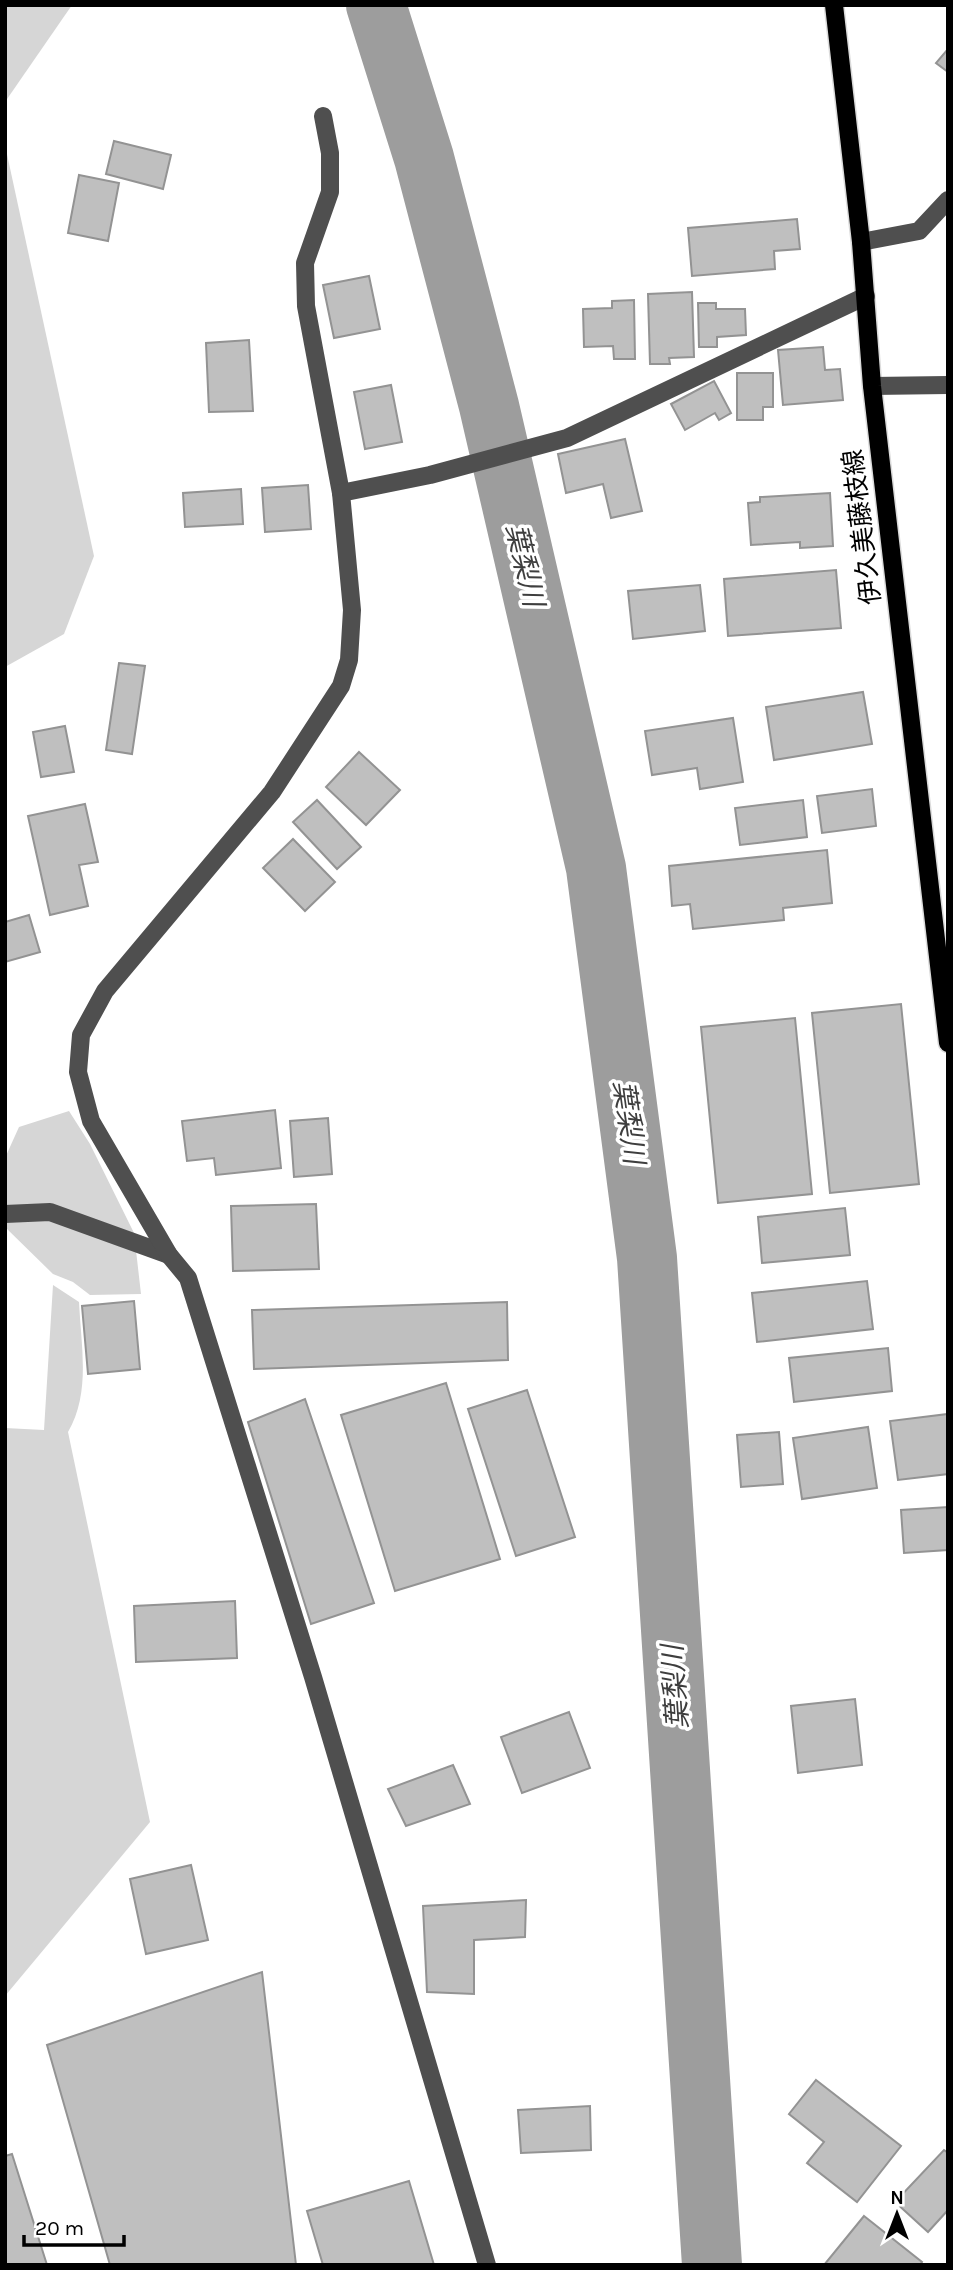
<svg xmlns="http://www.w3.org/2000/svg" width="953" height="2270" font-family="Karla,'Noto Sans JP',sans-serif">
  <style>
    .green { fill: #d6d6d6 }
    .lines { fill: none; stroke-linecap: round; stroke-linejoin: round }
    .river { stroke: #9d9d9d; stroke-width: 60 }
    .building { fill: #bfbfbf; stroke: #939393; stroke-width: 2 }
    .major-casing { stroke: #dbdbdb; stroke-width: 21 }
    .minor { stroke: #4f4f4f; stroke-width: 18 }
    .major { stroke: #000; stroke-width: 18 }
    .labels { text-anchor: middle; dominant-baseline: central; stroke-width: 7; stroke-linejoin: round; paint-order: stroke }
    .street-label { font-size: 26px; fill: #000; stroke: #fff }
    .water-label { font-size: 28px; font-style: italic; fill: #3e3e3e; stroke: #fff }
  </style>
  <rect width="100%" height="100%" fill="#fff"/>
  <g class="green">
    <polygon points="5,5 72,5 5,102"/>
    <polygon points="5,145 94,556 64,634 5,667"/>
    <polygon points="69,1111 90,1144 134,1233 141,1294 90,1295 73,1282 53,1274 5,1227 5,1158 19,1127"/>
    <path d="M53,1285L79,1302C81,1346 91,1393 68,1432L150,1822L5,1996V1428L44,1430Z"/>
  </g>
  <g class="lines">
    <polyline class="river" points="376,5 424,158 489,406 596,868 647,1258 712,2265"/>
  </g>
  <g class="building">
    <polygon points="948,49 948,72 936,63"/>
    <polygon points="114,141 171,155 163,189 106,174"/>
    <polygon points="79,175 119,183 108,241 68,233"/>
    <polygon points="797,219 800,249 774,251 775,269 692,276 688,228"/>
    <polygon points="369,276 380,329 334,338 323,285"/>
    <polygon points="692,292 694,357 669,358 670,364 650,364 648,294"/>
    <polygon points="634,300 635,359 614,359 613,346 584,347 583,309 612,308 612,301"/>
    <polygon points="698,303 716,303 716,309 745,309 746,335 717,337 717,347 699,347"/>
    <polygon points="249,340 253,411 209,412 206,343"/>
    <polygon points="823,347 825,370 840,369 843,400 783,405 778,350"/>
    <polygon points="737,373 773,373 773,407 763,407 763,420 737,420"/>
    <polygon points="714,381 731,413 719,420 715,413 685,430 671,404"/>
    <polygon points="391,385 402,442 365,449 354,392"/>
    <polygon points="625,439 642,511 611,518 603,484 566,493 558,454"/>
    <polygon points="308,485 311,529 265,532 262,488"/>
    <polygon points="241,489 243,524 185,527 183,493"/>
    <polygon points="830,493 833,546 800,548 800,542 751,545 748,503 760,502 760,497"/>
    <polygon points="836,570 841,628 728,636 724,579"/>
    <polygon points="700,585 705,631 633,639 628,591"/>
    <polygon points="119,663 145,666 132,754 106,750"/>
    <polygon points="863,692 872,744 774,760 766,707"/>
    <polygon points="733,718 743,782 700,789 697,768 652,775 645,731"/>
    <polygon points="65,726 74,772 41,777 33,732"/>
    <polygon points="359,752 400,790 366,825 326,787"/>
    <polygon points="872,789 876,826 822,833 817,796"/>
    <polygon points="317,800 361,847 337,869 293,822"/>
    <polygon points="803,800 807,837 740,845 735,808"/>
    <polygon points="85,804 98,862 79,865 88,906 50,915 28,816"/>
    <polygon points="293,839 335,882 305,911 263,868"/>
    <polygon points="827,850 832,903 783,908 784,920 693,929 690,904 672,906 669,866"/>
    <polygon points="29,915 40,952 5,962 5,922"/>
    <polygon points="901,1004 919,1184 830,1193 812,1013"/>
    <polygon points="795,1018 812,1194 718,1203 701,1027"/>
    <polygon points="275,1110 281,1168 216,1175 214,1158 187,1161 182,1121"/>
    <polygon points="328,1118 332,1174 294,1177 290,1121"/>
    <polygon points="316,1204 319,1269 233,1271 231,1206"/>
    <polygon points="845,1208 850,1255 762,1263 758,1217"/>
    <polygon points="867,1281 873,1329 757,1342 752,1293"/>
    <polygon points="134,1301 140,1369 88,1374 82,1306"/>
    <polygon points="507,1302 508,1360 254,1369 252,1310"/>
    <polygon points="888,1348 892,1391 794,1402 789,1358"/>
    <polygon points="446,1383 500,1559 395,1591 341,1415"/>
    <polygon points="527,1390 575,1537 516,1556 468,1409"/>
    <polygon points="305,1399 374,1603 311,1624 248,1422"/>
    <polygon points="948,1414 948,1474 898,1480 890,1421"/>
    <polygon points="868,1427 877,1488 802,1499 793,1438"/>
    <polygon points="779,1432 783,1484 741,1487 737,1435"/>
    <polygon points="948,1507 948,1550 904,1553 901,1510"/>
    <polygon points="235,1601 237,1658 136,1662 134,1606"/>
    <polygon points="855,1699 862,1765 798,1773 791,1706"/>
    <polygon points="569,1712 590,1768 522,1793 501,1737"/>
    <polygon points="453,1765 470,1804 406,1826 388,1789"/>
    <polygon points="191,1865 208,1940 146,1954 130,1879"/>
    <polygon points="526,1900 525,1937 474,1940 474,1994 427,1992 423,1906"/>
    <polygon points="262,1972 296,2265 110,2265 47,2045"/>
    <polygon points="816,2080 901,2146 857,2202 807,2163 824,2142 789,2114"/>
    <polygon points="590,2106 591,2150 521,2153 518,2110"/>
    <polygon points="944,2150 948,2153 948,2210 928,2232 895,2202"/>
    <polygon points="12,2154 47,2265 5,2265 5,2156"/>
    <polygon points="409,2181 434,2265 323,2265 307,2211"/>
    <polygon points="864,2216 922,2262 920,2265 824,2265"/>
  </g>
  <g class="lines">
    <defs>
      <polyline id="major" points="834,5 861,242 872,386 948,1043"/>
    </defs>
    <use href="#major" class="major-casing"/>
    <g class="minor">
      <polyline points="323,116 330,153 330,192 305,263 306,306 341,493"/>
      <polyline points="861,242 919,231 948,200"/>
      <polyline points="872,386 948,385"/>
      <polyline points="5,1214 50,1212 169,1255"/>
      <polyline points="487,2265 313,1677 188,1278 169,1255 91,1121 78,1072 81,1035 105,991 272,792 341,686 349,660 352,610 341,493 430,475 567,438 866,296"/>
    </g>
    <use href="#major" class="major"/>
  </g>
  <g class="labels">
    <g class="street-label">
      <text transform="translate(862 527) rotate(-97)">伊久美藤枝線</text>
    </g>
    <g class="water-label">
      <text transform="translate(525 565) rotate(77)">葉梨川</text>
      <text transform="translate(629 1122) rotate(82)">葉梨川</text>
      <text transform="translate(675 1687) rotate(-94)">葉梨川</text>
    </g>
  </g>
  <rect width="953" height="2270" fill="none" stroke="#000000" stroke-width="14"/>
  <g transform="translate(897 2214)" stroke="#ffffff" stroke-width="5" paint-order="stroke">
  <path d="M0-5L12 26L0 18L-12 26Z" fill="#000000"/>
  <text y="-10" font-size="19" font-weight="bold" text-anchor="middle" fill="#000000">N</text>
  </g>
  <path d="M24 2235v10h100v-10" fill="none" stroke="#000000" stroke-width="3.5"/>
  <text x="35" y="2235" font-size="21" fill="#000000" stroke="#ffffff" stroke-width="5" paint-order="stroke">20 m</text>
</svg>
